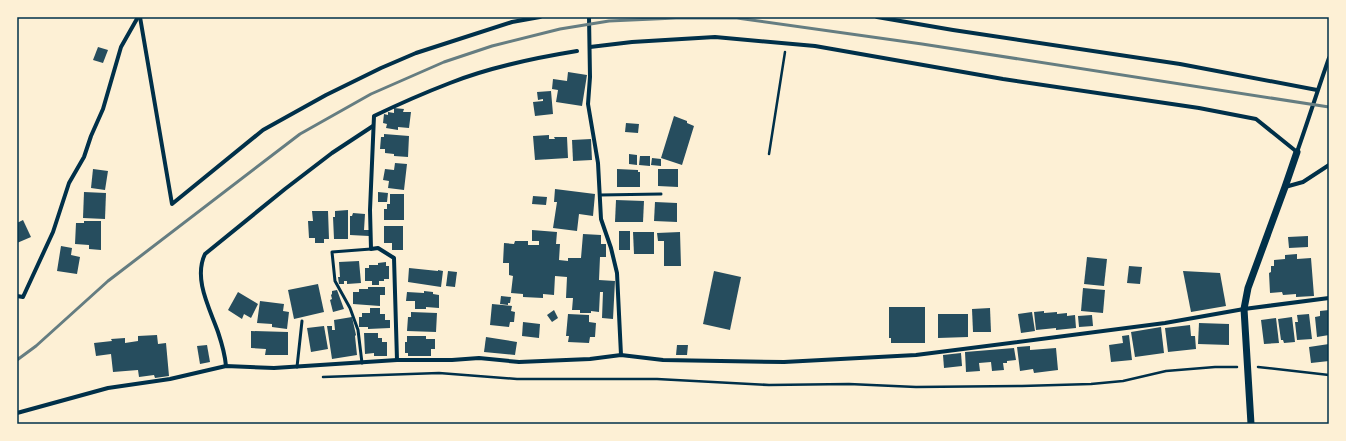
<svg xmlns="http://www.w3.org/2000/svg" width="1346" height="441" font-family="Karla,sans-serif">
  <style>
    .building { fill: #264d5e }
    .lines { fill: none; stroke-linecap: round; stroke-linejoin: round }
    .path { stroke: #003049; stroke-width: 2.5 }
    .service { stroke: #003049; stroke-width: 3 }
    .minor { stroke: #003049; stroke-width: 4 }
    .tertiary { stroke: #003049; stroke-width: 7 }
    .rail { stroke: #657d81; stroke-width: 3 }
    .neatline { fill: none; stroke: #003049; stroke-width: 1.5 }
  </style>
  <rect width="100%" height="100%" fill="#fdf0d5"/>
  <g class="building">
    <polygon points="98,47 108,50 103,63 93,60"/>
    <polygon points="568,72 587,75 582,106 556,102 558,90 552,89 553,79 567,81"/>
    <polygon points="551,91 553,114 535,116 533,102 543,101 543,99 538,100 537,92"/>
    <polygon points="394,108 404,109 403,112 411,112 409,128 398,127 398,130 386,128 387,124 383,123 384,114 388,115 388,112 394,113"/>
    <polygon points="674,116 687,121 687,123 694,126 682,165 661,158"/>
    <polygon points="626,123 639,124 638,133 625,132"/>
    <polygon points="384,134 409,136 408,157 394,156 394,154 385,153 385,149 380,149 381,137 384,137"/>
    <polygon points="549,135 549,139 555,139 554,137 567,137 568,158 535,160 533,136"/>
    <polygon points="591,139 592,160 573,161 572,140"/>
    <polygon points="629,154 637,155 637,165 629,164"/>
    <polygon points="640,156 650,156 650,166 639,165"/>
    <polygon points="652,158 661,159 661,166 651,165"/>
    <polygon points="395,163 407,164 404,190 388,188 389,181 383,180 385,169 394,170"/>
    <polygon points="93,169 108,171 105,190 91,188"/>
    <polygon points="617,169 638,170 638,172 640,172 640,187 617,187"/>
    <polygon points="658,169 678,169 678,187 658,186"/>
    <polygon points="555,189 595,194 593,216 579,214 577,231 553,228 557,202 554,202"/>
    <polygon points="84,192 106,193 105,219 83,218"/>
    <polygon points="378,192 388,193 387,202 378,202"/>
    <polygon points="390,194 404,194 404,220 384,220 384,209 387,209 387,204 390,204"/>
    <polygon points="533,196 547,197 546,205 532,204"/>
    <polygon points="616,200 644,201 643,222 615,222"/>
    <polygon points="655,202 677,203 677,222 654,221"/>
    <polygon points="348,210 348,239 334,239 333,217 335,217 335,211"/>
    <polygon points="312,211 328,211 329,239 324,239 324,243 315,243 315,238 309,238 308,221 313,221"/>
    <polygon points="353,213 365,214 364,230 369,230 369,236 350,235 350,216 352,216"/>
    <polygon points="23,220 31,237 17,243 17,223"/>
    <polygon points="84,221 101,221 101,250 89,249 89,245 75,244 76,223 84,223"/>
    <polygon points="384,226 403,226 403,250 392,250 392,243 384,243"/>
    <polygon points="532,230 557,232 556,244 560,244 559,260 568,261 568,258 581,258 583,234 601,235 601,244 606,244 606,257 600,257 599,280 615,281 613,319 602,318 603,292 600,292 599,312 591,311 591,313 580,313 580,310 572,310 573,298 566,298 567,277 555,276 554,295 543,294 543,298 523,297 523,294 511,293 513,276 509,275 509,263 503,263 504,243 514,244 515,241 528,241 528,245 539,245 539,241 532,241"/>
    <rect x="619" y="231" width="11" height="19"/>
    <polygon points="633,232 654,232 654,254 634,254"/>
    <polygon points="680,232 681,266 664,266 664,241 658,241 657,233"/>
    <polygon points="1308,236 1308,247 1289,248 1288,237"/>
    <polygon points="61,246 72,248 71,255 80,257 77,274 57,271"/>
    <polygon points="1297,254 1297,259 1311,258 1314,296 1296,297 1296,294 1283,295 1282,292 1270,293 1269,273 1271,272 1271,266 1274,266 1274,260 1285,259 1285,255"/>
    <polygon points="1087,257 1107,259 1104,286 1084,284"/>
    <polygon points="359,261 361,283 347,284 347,281 344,281 344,284 339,284 338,277 340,277 339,262"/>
    <polygon points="386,262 386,266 389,266 389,279 384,279 384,281 379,281 379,285 372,285 372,281 365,281 365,268 369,268 369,265 378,265 378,263"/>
    <polygon points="1129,266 1142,267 1140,284 1127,283"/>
    <polygon points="409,268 438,271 438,270 443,271 441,287 408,282"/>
    <polygon points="448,271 457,272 455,287 446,286"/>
    <polygon points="714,271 741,277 730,330 703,324"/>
    <polygon points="1183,271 1220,273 1226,306 1191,312"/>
    <polygon points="318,284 324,312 294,319 288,290"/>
    <polygon points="368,287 385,287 385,295 380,295 380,306 353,304 353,292 359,292 359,289 368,289"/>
    <polygon points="1083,288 1105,290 1103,313 1081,311"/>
    <polygon points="337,290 344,309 333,312 330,300 332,299 331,295 332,294 332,291"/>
    <polygon points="424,291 433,292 433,294 439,295 439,308 426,307 426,309 415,309 415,301 406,301 407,292 424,293"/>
    <polygon points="238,292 258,304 251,318 244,314 242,319 228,310"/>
    <polygon points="501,296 511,297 510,303 508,303 508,305 500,304"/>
    <polygon points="260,301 284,304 283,311 289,312 287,329 272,327 272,324 257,323"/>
    <polygon points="492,304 512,306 511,311 515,312 514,322 510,322 509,327 490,325"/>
    <polygon points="889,307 925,307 925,343 891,343 891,338 889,338"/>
    <polygon points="370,308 380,308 380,314 385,314 385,320 390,320 390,328 368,329 368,327 359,327 359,317 362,317 362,313 370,313"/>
    <polygon points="990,308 991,332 973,332 972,309"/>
    <polygon points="554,310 558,318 552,322 547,315"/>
    <polygon points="1329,310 1329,335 1317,337 1315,317 1320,316 1320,311"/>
    <polygon points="1044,311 1044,313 1057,312 1057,314 1067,313 1067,316 1075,315 1076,328 1056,330 1056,328 1036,330 1034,312"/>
    <polygon points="411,312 437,313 436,332 407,331 408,317 411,317"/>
    <polygon points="1032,312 1035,331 1021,333 1018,314"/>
    <polygon points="568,314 589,315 589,322 596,323 595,337 590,337 589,343 568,342 569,336 566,336"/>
    <polygon points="938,314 968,314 968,337 938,338"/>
    <polygon points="1309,314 1312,339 1297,340 1295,322 1298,322 1297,315"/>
    <polygon points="1092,315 1093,326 1079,327 1078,316"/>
    <polygon points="352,317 356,335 355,336 357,355 332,359 327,326 332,326 332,330 335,330 334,320"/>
    <polygon points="1292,317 1295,342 1284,343 1283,340 1281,340 1278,319"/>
    <polygon points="1276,318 1279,343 1264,344 1261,320"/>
    <polygon points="523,322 540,324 539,338 522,336"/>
    <polygon points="1199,323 1229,324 1229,345 1198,344"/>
    <polygon points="1190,325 1191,336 1195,336 1196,349 1168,352 1165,328"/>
    <polygon points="324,326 328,349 311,352 307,328"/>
    <polygon points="1161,327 1164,353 1135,357 1131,332"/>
    <polygon points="251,331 288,332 288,355 265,355 266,349 251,348"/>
    <polygon points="364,333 378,333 378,338 382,338 382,342 387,342 387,356 374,356 374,353 365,354"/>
    <polygon points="157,335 158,344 166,343 169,376 155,378 154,375 139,377 138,370 113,372 111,354 96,356 94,343 112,341 111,339 125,338 125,343 138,341 138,336"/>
    <polygon points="1129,335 1132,360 1111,362 1109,345 1123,343 1122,336"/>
    <polygon points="407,336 426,336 426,339 435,339 435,349 431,349 431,356 408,356 408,353 405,353 405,342 407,342"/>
    <polygon points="486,337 517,342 515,355 484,352"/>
    <polygon points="1329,344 1329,361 1311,363 1309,347"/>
    <polygon points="207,345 210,362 200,364 197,346"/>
    <polygon points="677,345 688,345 687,355 676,355"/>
    <polygon points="1030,346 1030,350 1056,348 1058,370 1034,373 1033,369 1020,371 1017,347"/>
    <polygon points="1014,348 1016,360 1007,361 1007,363 1003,363 1004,370 992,371 991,362 979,363 980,371 966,372 965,352"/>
    <polygon points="961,353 962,366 944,368 943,355"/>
  </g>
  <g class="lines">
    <g class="path">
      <polyline points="769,154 785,52"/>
      <polyline points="1258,367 1329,375"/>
      <polyline points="323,377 439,373 517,379 657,379 769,385 849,384 916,387 1022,386 1091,384 1123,381 1166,371 1215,367 1237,367"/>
    </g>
    <g class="service">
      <polyline points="600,195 661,194"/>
      <polyline points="362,363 358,330 350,308 335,281 332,252 371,249"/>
      <polyline points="297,367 302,321"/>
    </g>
    <g class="minor">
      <polyline points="140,17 172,204 263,130 326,95 381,68 416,53 512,22 540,17"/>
      <polyline points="589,17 590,77 588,104 598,163 601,219 611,248 617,273 621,355"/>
      <polyline points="877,17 953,30 1180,64 1317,90"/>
      <path d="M590,47L632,42L715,37L815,46L1003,79L1199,108L1256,119L1297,152C1308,121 1318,89 1329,58"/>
      <polyline points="1285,187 1303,182 1329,165"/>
      <polyline points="17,296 23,297 53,232 69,183 84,157 91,136 103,109 121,47 138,17"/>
      <path d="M397,360L394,258L378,248L371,249L370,210L374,116C399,104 424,93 450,83C490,67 534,58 577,51"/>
      <path d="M226,366C225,354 222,344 218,332C210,309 193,279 205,254L285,189L332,153L373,126"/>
      <polyline points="17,413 108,388 170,379 226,366 274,368 397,360 452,360 479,358 519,362 590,359 621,355 663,360 784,362 916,355 1165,323 1244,309 1329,298"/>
    </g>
    <polyline class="tertiary" points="1251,424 1244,309 1248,288 1285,187 1297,152"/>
    <polyline class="rail" points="17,360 36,346 108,281 300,134 371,94 444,62 492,46 560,29 609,21 676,18 737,18 922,44 1329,107"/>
  </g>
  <rect width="1346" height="441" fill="none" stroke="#fdf0d5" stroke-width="36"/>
  <rect x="18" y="18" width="1310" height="405" class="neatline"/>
</svg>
